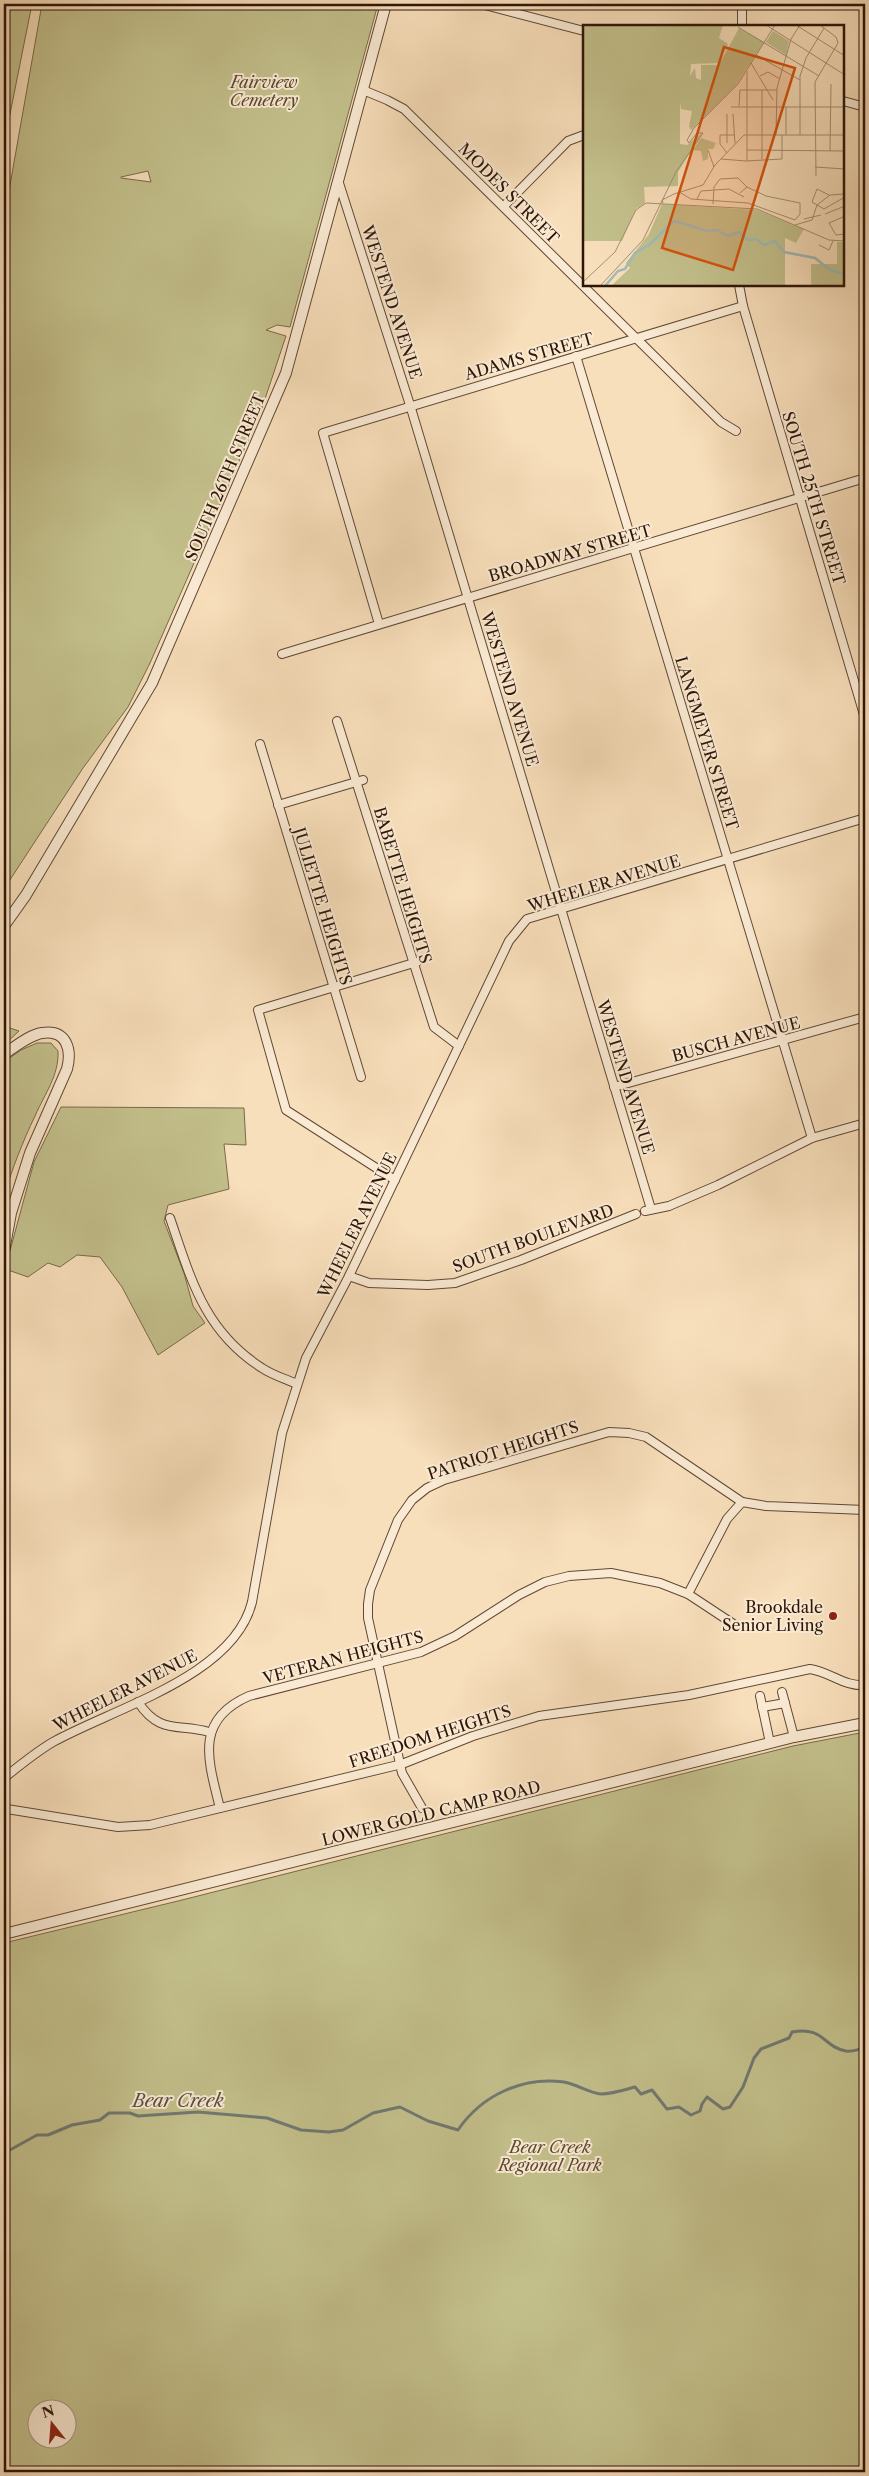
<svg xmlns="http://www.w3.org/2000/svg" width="869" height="2476" font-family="'Libre Caslon Text',serif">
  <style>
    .green { fill: #c3c08c; stroke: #786a4a; fill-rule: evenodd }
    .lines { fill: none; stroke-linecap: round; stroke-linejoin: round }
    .stream { stroke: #717972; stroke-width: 3 }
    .minor-casing { stroke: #604835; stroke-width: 10 }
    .tertiary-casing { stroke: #604835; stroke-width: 12 }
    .minor { stroke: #faead3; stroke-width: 8 }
    .tertiary { stroke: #faead3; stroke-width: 10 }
    .poi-dot { fill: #8f2418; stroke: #faead3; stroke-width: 2 }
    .labels { text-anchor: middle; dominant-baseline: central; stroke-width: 4; stroke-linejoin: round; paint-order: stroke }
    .park-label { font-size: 16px; font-style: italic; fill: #5a4830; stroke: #faead3 }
    .street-label { font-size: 16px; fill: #2d1508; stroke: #faead3 }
    .poi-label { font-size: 16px; fill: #2d1508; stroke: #faead3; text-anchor: end }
    .water-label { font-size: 18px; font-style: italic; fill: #554f46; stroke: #faead3 }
    .inset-river { fill: none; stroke: #9fbbb8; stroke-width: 2.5 }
    .inset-road { fill: none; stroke: #a78e73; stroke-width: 1 }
    .view { fill: #d5520c; fill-opacity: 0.15; stroke: #d5520c; stroke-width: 2.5 }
    .inset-edge { fill: none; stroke: #2d1508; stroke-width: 2.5 }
  </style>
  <rect width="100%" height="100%" fill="#f8dfbb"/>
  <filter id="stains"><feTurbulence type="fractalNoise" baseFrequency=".004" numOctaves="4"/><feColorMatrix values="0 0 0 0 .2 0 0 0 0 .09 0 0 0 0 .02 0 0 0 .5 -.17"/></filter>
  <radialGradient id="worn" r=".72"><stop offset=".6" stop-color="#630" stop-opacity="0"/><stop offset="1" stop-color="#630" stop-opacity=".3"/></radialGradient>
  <g class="green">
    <polygon points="4,4 32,4 4,144"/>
    <path d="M42,4H378L290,327L277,325L266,330L286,336L261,411L150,663L128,707L83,768L4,889V219ZM148,171L151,182L121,178V177Z"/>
    <polygon points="4,1026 19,1031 4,1045"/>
    <path d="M37,1043H51L58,1051C59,1076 45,1093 35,1116C23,1141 12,1169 4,1196V1062L21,1050Z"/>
    <polygon points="61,1107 244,1108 246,1145 224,1144 229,1189 168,1205 164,1221 184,1273 193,1306 205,1323 158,1355 122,1287 100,1257 77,1255 60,1267 48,1263 28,1277 5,1269 34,1162"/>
    <path d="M865,1732V2472H4V1943L178,1901L793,1746ZM38,2408H68V2438H38Z"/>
  </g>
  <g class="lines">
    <path class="stream" d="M4,2168L8,2159V2151L37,2135H48L72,2125L100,2120L109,2113H130L138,2116L198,2112L267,2118L301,2130L329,2132L343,2130L373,2113L400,2107L428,2121L458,2130C481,2096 522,2076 564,2082C576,2084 590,2093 601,2094C612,2094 624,2090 635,2087L641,2094L652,2090L667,2109L679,2107L691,2115L700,2111L702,2104L707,2097L723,2109L730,2107L743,2087L754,2058L761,2049L789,2038L792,2032C824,2026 823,2047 846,2051C853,2052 858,2049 865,2048"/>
    <defs>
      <g id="minor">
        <polyline points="481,4 584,31"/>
        <polyline points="742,26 742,4"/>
        <polyline points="363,90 387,100 404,109 721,422 736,431"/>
        <polyline points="843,101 865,107"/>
        <polyline points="338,180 410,405 651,1209"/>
        <polyline points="504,206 568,141 584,135"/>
        <polyline points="739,285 743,306 865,718"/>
        <polyline points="576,356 812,1138"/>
        <polyline points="379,624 323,433 743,306"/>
        <polyline points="282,654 865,478"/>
        <polyline points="337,721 434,1027 459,1046"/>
        <polyline points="260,744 361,1077"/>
        <polyline points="278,805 363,780"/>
        <polyline points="614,1087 865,1017"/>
        <polyline points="395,1180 286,1110 258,1010 417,962"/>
        <polyline points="645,1211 669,1206 718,1185 812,1138 865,1123"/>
        <path d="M170,1218C191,1279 204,1331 262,1368C272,1375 286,1379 297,1384"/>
        <polyline points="349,1276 369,1283 428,1285 455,1283 521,1260 636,1214"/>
        <polyline points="688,1594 727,1519 742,1502 766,1506 865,1510"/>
        <polyline points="782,1692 794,1737"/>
        <polyline points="760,1696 770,1743"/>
        <path d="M138,1702C160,1735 178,1723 209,1732"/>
        <polyline points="762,1707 785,1703"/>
        <path d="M4,1778C20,1765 36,1752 53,1742C114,1708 234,1676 252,1602L282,1433L306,1358L349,1276L509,941L527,919L865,818"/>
        <path d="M4,1805L7,1809L118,1827L150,1825L402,1764L473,1736L539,1716L689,1695L810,1669C830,1672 845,1687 865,1685"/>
        <path d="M220,1808C208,1760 194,1720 249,1696L421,1652L455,1636L519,1595L545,1582L569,1576L611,1573L660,1583L688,1594L738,1627"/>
        <polyline points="422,1808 402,1773 368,1618 368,1604 370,1590 398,1520 412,1500 427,1488 444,1480 609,1432 629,1433 646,1437 742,1502"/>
      </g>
      <g id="tertiary">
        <polyline points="4,926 26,895 152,683 286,373 386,4"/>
        <path d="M4,1054C15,1047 29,1035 42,1033C67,1029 72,1050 67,1069L30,1153L11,1213L4,1251"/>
        <polyline points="4,1934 794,1737 865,1723"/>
      </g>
    </defs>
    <use href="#minor" class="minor-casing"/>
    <use href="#tertiary" class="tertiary-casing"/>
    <use href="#minor" class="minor"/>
    <use href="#tertiary" class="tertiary"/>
  </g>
  <circle class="poi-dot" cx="833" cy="1616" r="5"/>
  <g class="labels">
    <g class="park-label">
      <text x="264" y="82">Fairview<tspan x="264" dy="18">Cemetery</tspan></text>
      <text x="550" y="2147">Bear Creek<tspan x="550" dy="18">Regional Park</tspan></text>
    </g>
    <g class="street-label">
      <text transform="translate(509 193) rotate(45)">MODES STREET</text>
      <text transform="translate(392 302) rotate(72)">WESTEND AVENUE</text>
      <text transform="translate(529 356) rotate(-16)">ADAMS STREET</text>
      <text transform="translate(225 477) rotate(-67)">SOUTH 26TH STREET</text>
      <text transform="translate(814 498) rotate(73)">SOUTH 25TH STREET</text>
      <text transform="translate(570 553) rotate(-16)">BROADWAY STREET</text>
      <text transform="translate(510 689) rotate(73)">WESTEND AVENUE</text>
      <text transform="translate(707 743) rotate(73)">LANGMEYER STREET</text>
      <text transform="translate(604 883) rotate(-17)">WHEELER AVENUE</text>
      <text transform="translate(403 885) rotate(73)">BABETTE HEIGHTS</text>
      <text transform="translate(323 906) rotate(73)">JULIETTE HEIGHTS</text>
      <text transform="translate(736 1039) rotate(-15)">BUSCH AVENUE</text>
      <text transform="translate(626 1077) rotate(73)">WESTEND AVENUE</text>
      <text transform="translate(357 1225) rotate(-64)">WHEELER AVENUE</text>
      <text transform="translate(533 1238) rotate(-20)">SOUTH BOULEVARD</text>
      <text transform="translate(503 1450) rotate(-18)">PATRIOT HEIGHTS</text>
      <text transform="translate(343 1657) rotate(-15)">VETERAN HEIGHTS</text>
      <text transform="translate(125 1690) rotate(-27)">WHEELER AVENUE</text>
      <text transform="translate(430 1736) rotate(-18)">FREEDOM HEIGHTS</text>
      <text transform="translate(431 1813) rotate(-14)">LOWER GOLD CAMP ROAD</text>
    </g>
    <g class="poi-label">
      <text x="823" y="1607">Brookdale<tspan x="823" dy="18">Senior Living</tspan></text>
    </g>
    <g class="water-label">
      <text x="178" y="2101">Bear Creek</text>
    </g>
  </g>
  <g transform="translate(583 25)">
    <rect width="261" height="261" fill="#f8dfbb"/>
    <path d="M0,0H140L136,13L145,19L135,38L108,39L107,51L112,43L113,53L118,55V40H136L156,3L181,17L152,62L108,105L106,101L109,86L98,84L97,77V119L104,120L119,108L95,147V161L61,162L62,178L53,184L39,216H0ZM190,6L206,16L203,30L183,17ZM118,113L133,118L130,124H125V134L120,136L118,126L110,125ZM79,179L174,185L221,204L213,218L202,213V261H28L47,243L43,238L66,209ZM254,217H261V261H228V239H254Z" fill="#c3c08c"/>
    <path class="inset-river" d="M22,261L35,246L42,244L52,228L66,220L91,196L125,206L134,205L145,211L156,207L165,215L173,214L181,220L192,216L201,227L232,233L247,245L262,249"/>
    <path class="inset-road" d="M183,0L262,50M213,0L262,31M155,2L236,51M173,30L217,55M168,38L190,75M177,51L185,47L197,54M156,81L157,65H194M148,82H262M203,82V110M150,89L152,118M193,110L194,63L208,14L217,0M217,110V51L223,33L241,3M104,115L111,103L155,59L192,0M144,118V89M125,125L131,142M164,125L262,126M247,126L248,59M144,128L137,119V110H151M138,134L163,136M179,134V65M163,136L199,134V110M164,136V46M232,142L262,144M233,151L232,57L255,18L253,12L237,0M96,167L108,174L165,178L212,195L217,189V178L183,171L164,162L157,168M246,170L234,164L229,177L241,184L262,172M114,174L118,166L146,164L161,172M80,178L79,175L91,169L120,160L132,140L161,110H262M130,179L131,162L137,154L155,153L164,162M242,189L262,181M262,191L246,198L253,210L262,209M221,194L238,190M212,200L229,195L234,180L247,170L262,169M236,220L246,225L250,216M0,257L32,227L53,185L63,178L174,184L246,215L262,216M17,261L60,215L93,147L120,108H114L106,118L104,115"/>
    <path class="view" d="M141,22L212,43L150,245L79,223Z"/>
    <rect width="261" height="261" class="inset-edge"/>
  </g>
  <rect width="869" height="2476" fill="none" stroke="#f8dfbb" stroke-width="20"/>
  <rect x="5" y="5" width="859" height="2466" fill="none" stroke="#2d1508" stroke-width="2.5"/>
  <rect x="10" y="10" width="849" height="2456" fill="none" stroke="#2d1508"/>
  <g transform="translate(52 2424) rotate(343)"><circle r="24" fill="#faead3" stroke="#a89582"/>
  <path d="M0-4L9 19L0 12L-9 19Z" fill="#8f2418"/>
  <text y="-8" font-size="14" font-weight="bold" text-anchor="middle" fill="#2d1508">N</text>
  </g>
  <rect width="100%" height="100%" filter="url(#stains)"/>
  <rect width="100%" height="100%" fill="url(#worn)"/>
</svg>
